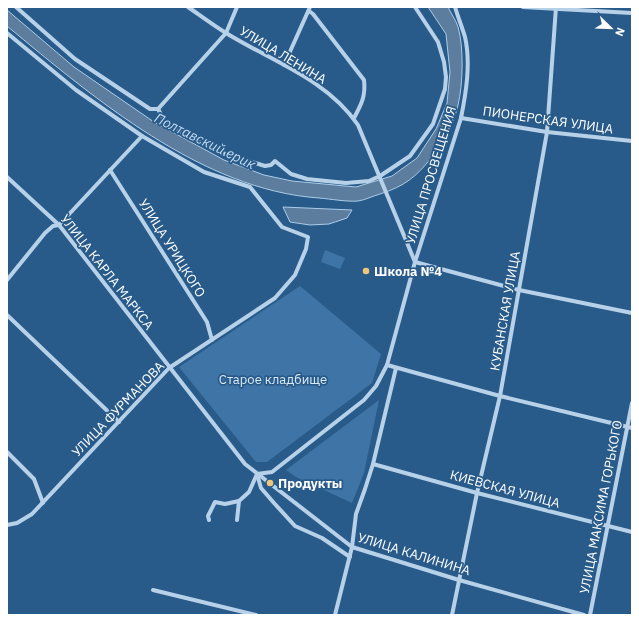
<svg xmlns="http://www.w3.org/2000/svg" width="639" height="622" font-family="'IBM Plex Sans',sans-serif">
  <style>
    .green { fill: #3e75a6 }
    .water { fill: #5c7d9d; stroke: #abcde9 }
    .lines { fill: none; stroke-linecap: round; stroke-linejoin: round }
    .minor { stroke: #b7d1e9; stroke-width: 4 }
    .poi-dot { fill: #f0c67d; stroke: #295b8a; stroke-width: 1.5 }
    .labels { text-anchor: middle; dominant-baseline: central; stroke-width: 3.5; stroke-linejoin: round; paint-order: stroke }
    .street-label { font-size: 13px; fill: #fff; stroke: #295b8a }
    .poi-label { font-size: 13px; font-weight: bold; fill: #fff; stroke: #295b8a; text-anchor: start }
    .park-label { font-size: 13px; fill: #daeaf7; stroke: #295b8a }
    .water-label { font-size: 14px; font-style: italic; fill: #c2dbf0; stroke: #295b8a }
  </style>
  <rect width="100%" height="100%" fill="#295b8a"/>
  <g class="green">
    <polygon points="325,250 345,258 340,269 321,262"/>
    <polygon points="300,286 381,354 372,383 267,462 256,462 179,367"/>
    <polygon points="379,400 364,473 352,503 296,477 286,470"/>
  </g>
  <g class="water">
    <path d="M428,7H448C451,14 456,20 458,27C464,47 463,85 458,105C456,116 449,128 445,138C442,145 436,151 432,157C416,177 405,186 380,194C373,196 365,200 358,201C347,202 331,199 319,198C202,190 94,98 7,26V10L74,67L154,122L224,160L264,175L292,181L356,187L392,176L417,158L436,129L447,103L450,72L446,34Z"/>
    <polygon points="283,207 352,210 347,218 329,224 310,225 290,222"/>
  </g>
  <g class="lines">
    <g class="minor">
      <polyline points="16,7 75,59 150,109 158,109 164,120 180,131 205,145 214,147 222,153 265,166 271,165 275,161 291,174 307,179 346,183 369,181 380,176 410,156 433,124 445,89 446,77 444,62 438,42 415,7"/>
      <path d="M188,7C201,16 213,25 226,33C271,61 327,79 358,125L415,262L519,290L632,313"/>
      <polyline points="523,7 632,13"/>
      <path d="M309,11L313,14L364,80C366,96 361,105 354,118"/>
      <polyline points="7,33 76,90 142,136 204,172 250,187 282,227 308,237 306,249 295,275 275,298 169,368 32,514 17,523 7,525"/>
      <polyline points="284,65 310,7"/>
      <polyline points="158,109 226,33 237,7"/>
      <polyline points="461,118 547,132 632,141"/>
      <polyline points="110,170 207,322 212,340"/>
      <polyline points="7,177 59,225 245,464 352,547 459,580 584,615"/>
      <polyline points="7,280 45,233 53,226 59,225 142,136"/>
      <polyline points="7,315 119,422"/>
      <polyline points="387,365 500,396 632,428"/>
      <polyline points="7,452 34,479 43,503"/>
      <polyline points="373,464 477,493 632,532"/>
      <path d="M257,474L272,472L364,400L376,386L387,365L415,262L461,118C466,93 471,63 465,37C462,27 458,17 455,7"/>
      <polyline points="257,474 261,488 274,503 295,526 322,538 350,557"/>
      <polyline points="209,520 208,516 215,502 225,504 239,501"/>
      <polyline points="237,520 239,501 249,492 257,474"/>
      <polyline points="153,590 256,615"/>
      <polyline points="335,615 352,547 356,514 365,489 373,464 396,368"/>
      <polyline points="452,615 477,493 500,396 547,132 556,7"/>
      <polyline points="590,615 632,403"/>
    </g>
  </g>
  <g class="poi-dot">
    <circle cx="366" cy="271" r="4"/>
    <circle cx="270" cy="483" r="4"/>
  </g>
  <g class="labels">
    <g class="street-label">
      <text transform="translate(283 55) rotate(31)">УЛИЦА ЛЕНИНА</text>
      <text transform="translate(548 120) rotate(8)">ПИОНЕРСКАЯ УЛИЦА</text>
      <text transform="translate(431 175) rotate(-73)">УЛИЦА ПРОСВЕЩЕНИЯ</text>
      <text transform="translate(172 248) rotate(58)">УЛИЦА УРИЦКОГО</text>
      <text transform="translate(107 272) rotate(52)">УЛИЦА КАРЛА МАРКСА</text>
      <text transform="translate(505 311) rotate(-80)">КУБАНСКАЯ УЛИЦА</text>
      <text transform="translate(118 409) rotate(-46)">УЛИЦА ФУРМАНОВА</text>
      <text transform="translate(505 489) rotate(15)">КИЕВСКАЯ УЛИЦА</text>
      <text transform="translate(601 507) rotate(-79)">УЛИЦА МАКСИМА ГОРЬКОГО</text>
      <text transform="translate(414 554) rotate(17)">УЛИЦА КАЛИНИНА</text>
    </g>
    <g class="poi-label">
      <text x="374" y="271">Школа №4</text>
      <text x="278" y="483">Продукты</text>
    </g>
    <g class="park-label">
      <text x="273" y="379">Старое кладбище</text>
    </g>
    <g class="water-label">
      <text transform="translate(205 141) rotate(26)">Полтавский ерик</text>
    </g>
  </g>
  <rect width="639" height="622" fill="none" stroke="#ffffff" stroke-width="16"/>
  <g transform="translate(611 28) rotate(113)" stroke="#295b8a" stroke-width="3" paint-order="stroke">
  <path d="M0-3L7 15L0 10L-7 15Z" fill="#ffffff"/>
  <text y="-6" font-size="11" font-weight="bold" text-anchor="middle" fill="#ffffff">N</text>
  </g>
</svg>
